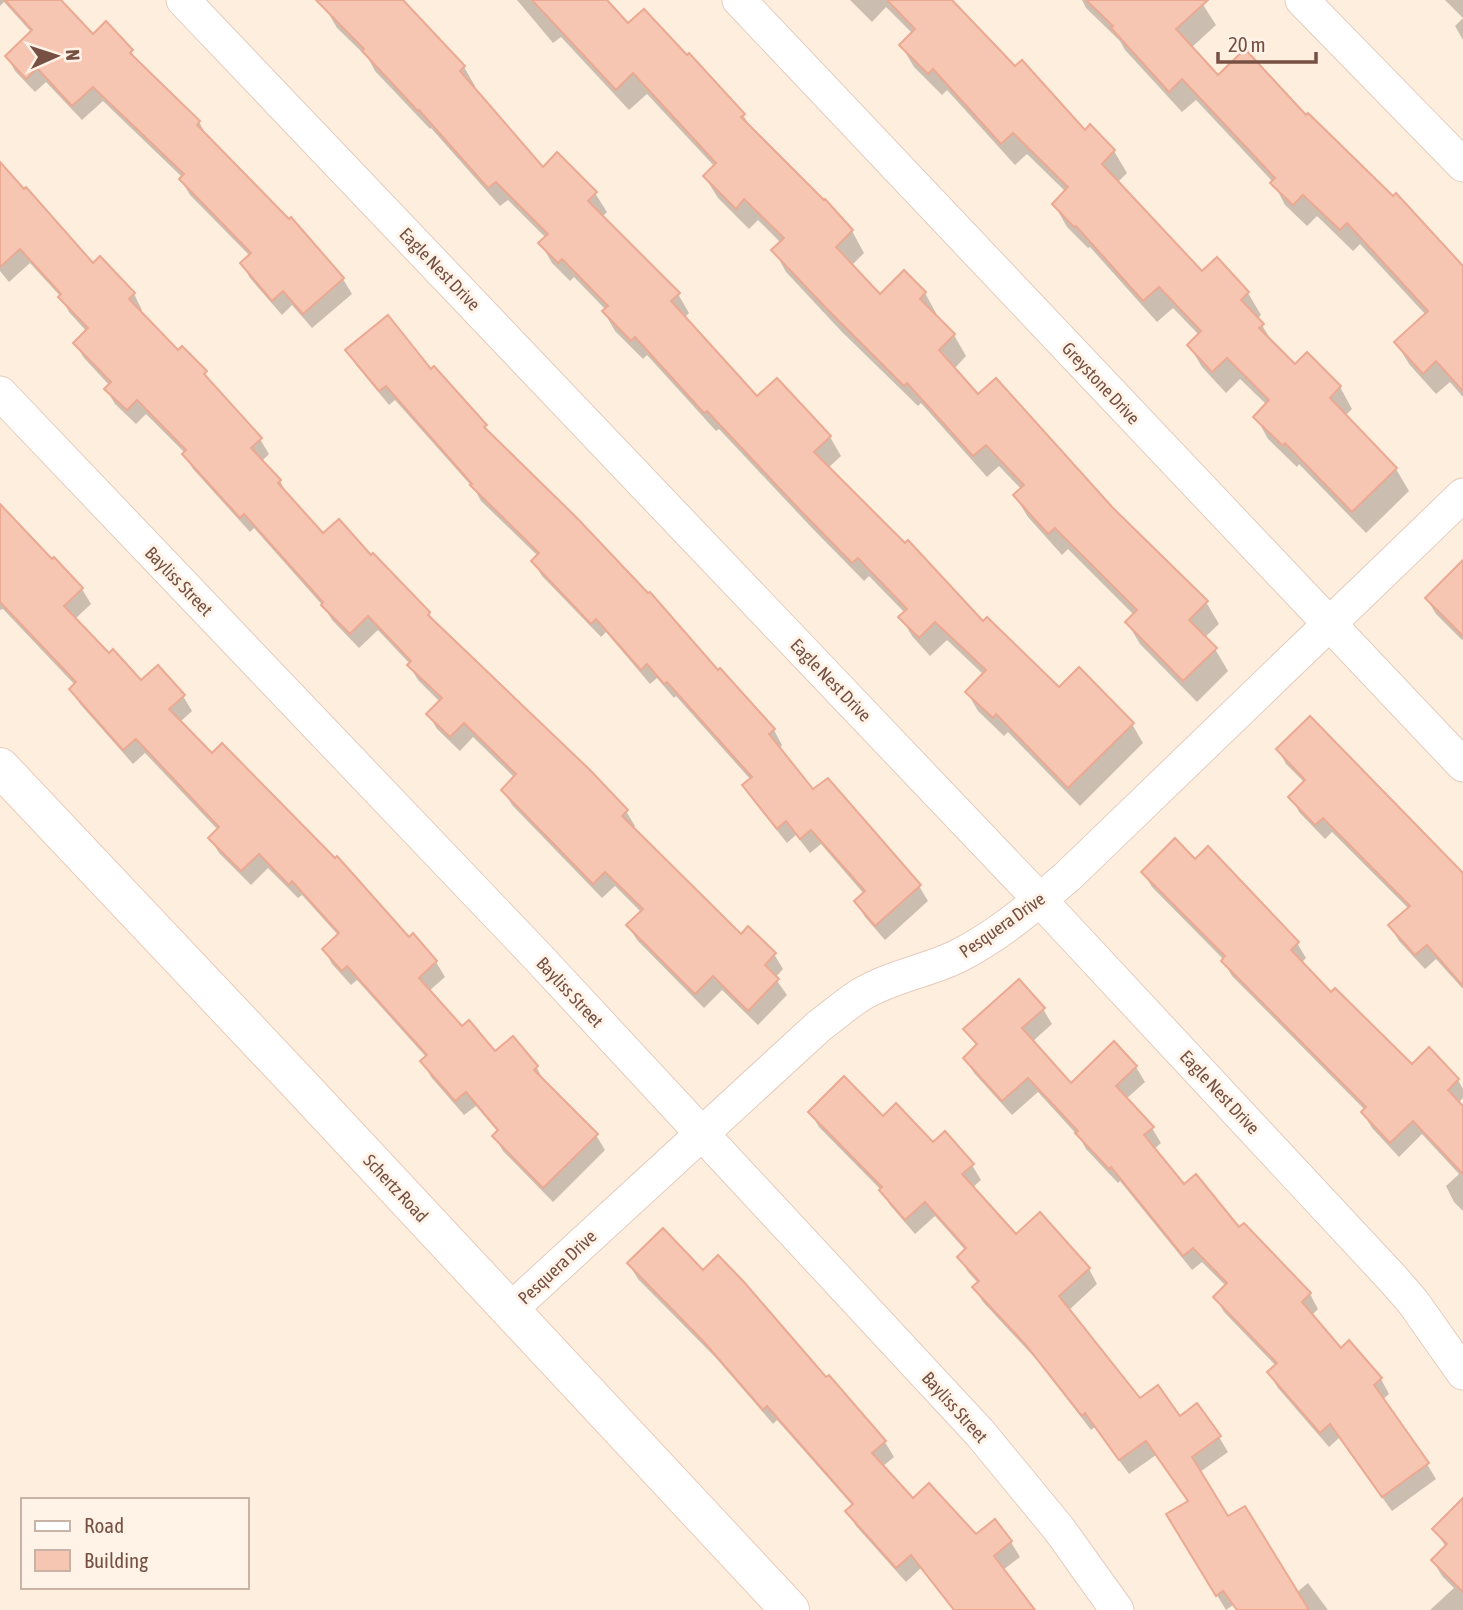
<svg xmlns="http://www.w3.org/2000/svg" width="1463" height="1610" font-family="'Asap Condensed',sans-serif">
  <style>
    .shadow { fill: #0003 }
    .building { fill: #f6c6b3; stroke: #eba992; stroke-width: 2 }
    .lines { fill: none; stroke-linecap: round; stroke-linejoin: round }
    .street-casing { stroke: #e5cbbd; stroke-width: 35 }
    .secondary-casing { stroke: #ebcab9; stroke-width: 40 }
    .street { stroke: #fff; stroke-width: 33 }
    .secondary { stroke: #fff; stroke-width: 38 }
    .labels { text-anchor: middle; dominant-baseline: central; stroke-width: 6; stroke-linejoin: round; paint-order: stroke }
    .street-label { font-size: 18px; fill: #775044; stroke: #fff3e7 }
  </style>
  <rect width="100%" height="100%" fill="#feeede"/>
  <g class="shadow">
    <polygon points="0,0 59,0 93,36 131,51 138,64 199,122 207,137 343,279 352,294 312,328 292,305 282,315 250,278 242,263 250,256 190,195 181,180 183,178 103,101 82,120 46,82 35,92 15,71 7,56 32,33 4,2 0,6"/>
    <polygon points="335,0 398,0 464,67 475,86 472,89 543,170 595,193 607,212 602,217 678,294 689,313 684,318 757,398 830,437 841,456 828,468 983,623 1059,689 1132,724 1143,743 1080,806 1008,732 1004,736 978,711 967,692 984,675 947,640 930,656 912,636 901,617 905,613 869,576 864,581 812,528 719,429 716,431 647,355 643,359 615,331 604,312 606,310 574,277 570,281 552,263 541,244 546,238 508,200 500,206 431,128 430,129 375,71 368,58 337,28 326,9"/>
    <polygon points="517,0 604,0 628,26 743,115 754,133 825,202 852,231 864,253 851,266 880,297 925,293 937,315 936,317 954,335 966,356 954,369 978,396 1112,509 1206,602 1219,624 1204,638 1215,649 1228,671 1197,702 1140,644 1127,622 1134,615 1068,549 1062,555 1028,517 1015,496 1022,490 999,466 987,477 921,403 918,406 842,332 786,272 774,250 781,243 758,220 749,229 718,198 705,177 715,167 647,94 629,110 561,37 553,43"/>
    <polygon points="850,0 949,0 1015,69 1084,133 1114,151 1127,173 1117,183 1202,274 1248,293 1261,315 1257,319 1262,325 1274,345 1295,366 1340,387 1352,409 1345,416 1396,469 1409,491 1366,533 1299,464 1297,467 1268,439 1256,417 1267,405 1240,379 1226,393 1202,367 1189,345 1199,335 1173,308 1157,322 1090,247 1088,248 1067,227 1054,204 1066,192 1027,154 1015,165 947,90 942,95 914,67 901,45 913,34 886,7 872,22"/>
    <polygon points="1082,0 1200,0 1216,25 1191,48 1218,78 1306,117 1463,268 1463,397 1450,382 1436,394 1409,364 1396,342 1426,315 1360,244 1353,251 1317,216 1307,226 1285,205 1273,182 1196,100 1182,112 1125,50 1120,41 1086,8"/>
    <polygon points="1445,0 1463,0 1463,40 1455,26 1463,18"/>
    <polygon points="0,165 93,266 100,259 134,294 142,310 140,312 178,352 205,373 214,388 260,439 269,454 262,461 280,481 288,496 323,536 371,557 429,613 436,626 626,811 635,826 632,829 741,936 774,954 783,969 775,978 787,995 758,1025 722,990 704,1008 637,940 628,925 641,912 615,886 602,898 512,805 503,790 515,778 473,737 460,751 437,729 428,714 440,702 418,680 409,665 410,664 378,630 359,648 332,620 324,607 254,528 250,532 193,469 184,454 185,453 146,414 136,424 115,404 106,389 110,386 84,358 75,343 87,332 69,312 61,297 30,263 9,282 0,271"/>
    <polygon points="348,350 431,371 485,426 492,437 717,672 720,670 774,730 782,745 779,749 813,792 919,886 928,901 885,940 865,917 856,902 864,894 821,844 810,853 796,835 787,843 753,800 744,785 751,780 676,696 674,698 657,678 650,684 606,632 601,637 542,576 533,561 538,556 481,501 475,490 395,400 389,405 356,365"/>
    <polygon points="0,508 52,561 54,560 82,589 91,604 75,619 109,655 141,683 183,696 192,711 180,722 212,756 409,939 413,936 436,962 445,977 429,991 462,1028 495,1054 513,1039 537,1068 545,1083 596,1135 605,1150 553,1202 503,1151 494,1136 498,1132 476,1106 464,1115 431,1077 423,1062 427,1058 357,980 351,985 332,964 324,949 339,936 302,895 298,898 268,868 251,885 219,853 210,838 218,830 145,753 133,764 80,704 71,689 75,685 3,609 0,610"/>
    <polygon points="1463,563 1463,639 1462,640 1436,614 1427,599"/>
    <polygon points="1278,749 1463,874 1463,989 1436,959 1425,969 1399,941 1390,926 1409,909 1332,832 1325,839 1299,812 1291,797 1305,783 1286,764"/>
    <polygon points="1195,861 1297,943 1306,958 1301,963 1331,995 1412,1066 1458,1080 1463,1089 1463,1098 1458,1103 1463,1108 1463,1211 1454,1202 1446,1186 1459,1174 1422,1134 1399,1157 1372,1128 1363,1113 1365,1110 1232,976 1223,961 1224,960 1152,887 1143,872"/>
    <polygon points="1043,1009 1052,1024 1032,1042 1071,1085 1114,1044 1136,1067 1145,1082 1126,1099 1152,1128 1161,1143 1153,1150 1183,1187 1239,1230 1310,1294 1318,1309 1311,1316 1341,1350 1349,1343 1381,1379 1389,1394 1382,1400 1427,1464 1436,1479 1392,1511 1339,1438 1329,1447 1278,1388 1269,1373 1277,1367 1224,1312 1215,1297 1226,1286 1202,1262 1192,1270 1120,1181 1118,1183 1086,1149 1080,1138 1038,1092 1012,1115 974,1073 965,1058 977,1047 966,1029"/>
    <polygon points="810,1112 883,1118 972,1165 981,1180 972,1188 1015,1237 1089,1269 1097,1284 1068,1311 1140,1401 1219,1437 1228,1452 1200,1472 1228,1518 1296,1593 1308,1583 1328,1610 1236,1610 1233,1605 1226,1610 1168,1515 1189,1502 1156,1455 1129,1474 1095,1427 1091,1430 1036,1359 983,1302 974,1287 978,1283 968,1272 959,1257 966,1251 935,1216 915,1234 890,1205 881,1190 819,1127"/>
    <polygon points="629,1264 703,1273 826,1380 885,1442 894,1457 882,1467 913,1500 975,1536 995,1521 1011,1542 1020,1557 1003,1570 1033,1610 953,1610 921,1568 906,1582 856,1526 847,1511 853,1506 777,1420 773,1424 716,1358 638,1279"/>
    <polygon points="1463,1500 1463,1610 1430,1610 1454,1588 1442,1576 1433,1561 1446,1547 1434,1529"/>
  </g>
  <g class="building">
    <polygon points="5,0 61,0 93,34 106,21 133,50 130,53 200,121 197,125 289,219 291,217 344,278 303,314 283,291 272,301 240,263 251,253 179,179 184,174 93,87 72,106 37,68 26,79 5,56 32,30"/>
    <polygon points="316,0 403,0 465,66 460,71 543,167 557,152 597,192 588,201 680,293 671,301 757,396 777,378 831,436 814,452 905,543 908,540 983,621 987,617 1059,687 1079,667 1134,723 1068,788 996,714 993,718 965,692 986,670 935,622 919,638 898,617 907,609 858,558 852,563 799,509 707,411 704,413 635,337 631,341 602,311 608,306 562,259 558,263 538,243 548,234 496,182 488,188 419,110 418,111 362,51 364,49"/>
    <polygon points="532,0 607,0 628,23 644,9 687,55 689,53 745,114 741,117 824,200 825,199 853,230 836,247 880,294 904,270 926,292 920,299 955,334 939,350 978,394 996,378 1113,508 1208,601 1189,620 1217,648 1183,681 1125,622 1137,610 1055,528 1048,534 1013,495 1024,485 986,445 973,456 907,383 904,386 828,310 771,250 784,238 744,199 736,209 703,176 716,163 633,73 616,90"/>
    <polygon points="887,0 952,0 1015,66 1022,60 1085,130 1090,124 1115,150 1102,164 1202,271 1217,257 1249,292 1241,300 1264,324 1259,328 1295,364 1307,352 1341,386 1330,398 1397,468 1352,512 1285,443 1283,446 1253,417 1269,400 1227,358 1212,372 1187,345 1201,331 1159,287 1143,301 1076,226 1074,227 1052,204 1068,187 1013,133 1001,144 933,69 928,74 899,45 915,29"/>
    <polygon points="1086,0 1208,0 1176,29 1218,75 1245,49 1306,115 1308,113 1393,196 1396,193 1463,266 1463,391 1436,361 1423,374 1394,342 1428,311 1347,223 1340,230 1303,195 1293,205 1270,183 1275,178 1182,79 1169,92 1111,28 1113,26"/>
    <polygon points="0,162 24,189 26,187 93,263 100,256 135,293 129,299 178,350 182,346 207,371 204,374 262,438 251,448 281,480 278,483 323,533 339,519 371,555 373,553 430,612 428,615 590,770 628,810 622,816 741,934 748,926 776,953 765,965 779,979 748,1011 713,976 695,994 626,925 643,909 605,872 593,884 501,790 516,774 464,723 450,737 426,714 442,698 407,665 411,661 368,616 350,634 321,605 323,602 244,514 240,518 182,454 186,450 137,400 127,410 104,389 111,382 73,343 88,328 58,297 61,294 20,249 0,267"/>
    <polygon points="388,315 431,369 434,366 487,425 484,427 576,517 648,593 650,592 718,670 720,668 775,729 769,734 813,789 828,778 921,885 875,926 854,901 865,891 811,830 800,839 786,821 777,829 742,785 752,777 667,682 664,684 647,664 641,670 596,619 591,624 531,561 539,553 470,485 472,484 386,386 379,391 345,350"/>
    <polygon points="0,504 52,559 54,557 83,588 64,606 109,653 113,649 141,680 158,665 185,695 169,709 212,753 222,743 335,858 337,856 409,937 413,933 437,961 419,978 462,1026 469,1020 495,1051 513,1036 538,1066 534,1070 598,1134 543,1188 492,1136 498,1130 466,1092 455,1101 420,1061 427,1055 347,966 342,971 322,949 339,933 292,881 289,885 259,854 241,871 208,838 219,827 136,739 123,750 69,689 76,682 0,602"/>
    <polygon points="1463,560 1463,636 1425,598"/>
    <polygon points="1310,716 1463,873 1463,986 1427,945 1415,955 1388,925 1410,906 1323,818 1315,825 1288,797 1305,780 1276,749"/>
    <polygon points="1175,838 1195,859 1208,846 1299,942 1291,950 1331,992 1335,988 1412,1064 1429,1047 1459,1079 1448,1090 1463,1106 1463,1174 1413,1121 1390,1143 1361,1112 1366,1107 1221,961 1225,956 1141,872"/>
    <polygon points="1019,979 1045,1008 1022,1028 1071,1083 1114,1041 1137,1066 1116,1086 1154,1127 1144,1135 1184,1184 1196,1174 1239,1227 1244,1223 1311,1293 1302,1302 1341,1348 1349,1340 1382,1378 1374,1385 1429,1463 1382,1497 1330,1424 1320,1433 1267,1372 1277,1363 1213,1297 1227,1283 1193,1248 1183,1256 1111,1167 1109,1169 1075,1133 1078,1131 1028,1078 1002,1101 963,1058 977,1044 963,1029"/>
    <polygon points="844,1076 883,1116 896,1103 933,1142 945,1131 974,1164 962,1174 1016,1234 1040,1212 1090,1268 1059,1296 1140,1398 1158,1385 1180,1416 1197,1403 1221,1436 1192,1457 1228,1516 1245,1506 1309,1610 1237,1610 1223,1591 1216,1596 1166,1514 1188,1501 1146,1441 1119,1460 1085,1413 1082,1416 1025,1344 972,1287 979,1281 957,1257 966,1248 925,1202 905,1220 879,1190 882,1187 808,1112"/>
    <polygon points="663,1228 703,1270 718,1255 744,1282 826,1377 829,1375 886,1441 872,1453 913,1498 929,1483 976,1534 995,1519 1012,1541 994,1556 1035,1610 954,1610 911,1555 896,1568 845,1511 853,1504 767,1406 763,1410 705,1343 627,1263"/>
    <polygon points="1463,1498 1463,1592 1431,1560 1447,1544 1432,1529"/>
  </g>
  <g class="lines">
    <defs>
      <g id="street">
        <polyline points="183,0 1040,900 1393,1279 1413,1302 1463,1373"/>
        <polyline points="739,0 1463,765"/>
        <polyline points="1302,0 1463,165"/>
        <polyline points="0,393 536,955 980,1433 1059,1529 1117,1610"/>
        <path d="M510,1310L819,1026C833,1016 847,1003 862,994C892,976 928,971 958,956C998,936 1034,905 1068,876L1463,495"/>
      </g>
      <polyline id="secondary" points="0,767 302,1087 790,1610"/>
    </defs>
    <use href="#street" class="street-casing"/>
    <use href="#secondary" class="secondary-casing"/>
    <use href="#street" class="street"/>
    <use href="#secondary" class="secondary"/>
  </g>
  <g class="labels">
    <g class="street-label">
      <text transform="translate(440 269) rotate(46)">Eagle Nest Drive</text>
      <text transform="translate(1101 383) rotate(47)">Greystone Drive</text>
      <text transform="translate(179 581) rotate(46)">Bayliss Street</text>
      <text transform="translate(831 680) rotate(46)">Eagle Nest Drive</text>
      <text transform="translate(1002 925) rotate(-35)">Pesquera Drive</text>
      <text transform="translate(570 992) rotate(47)">Bayliss Street</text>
      <text transform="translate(1220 1092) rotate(47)">Eagle Nest Drive</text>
      <text transform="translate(396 1188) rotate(47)">Schertz Road</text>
      <text transform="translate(557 1267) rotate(-43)">Pesquera Drive</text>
      <text transform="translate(955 1407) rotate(48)">Bayliss Street</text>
    </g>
  </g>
  <rect x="21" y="1498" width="228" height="91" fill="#fff3e7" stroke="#c9b2a6" stroke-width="2"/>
  <rect x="35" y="1521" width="35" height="10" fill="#ffffff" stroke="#c9b2a6" stroke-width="2"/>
  <text x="84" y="1533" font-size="21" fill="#775044">Road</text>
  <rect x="35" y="1550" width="35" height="21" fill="#f6c6b3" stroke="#c9b2a6" stroke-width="2"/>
  <text x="84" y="1568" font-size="21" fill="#775044">Building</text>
  <g transform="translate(56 56) rotate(87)" stroke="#fff3e7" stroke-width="5" paint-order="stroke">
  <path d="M0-5L12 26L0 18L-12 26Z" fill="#775044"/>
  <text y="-10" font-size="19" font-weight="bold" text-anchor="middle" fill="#775044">N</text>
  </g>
  <path d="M1218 52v10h98v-10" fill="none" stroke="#775044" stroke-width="3.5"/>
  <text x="1228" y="52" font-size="21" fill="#775044" stroke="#fff3e7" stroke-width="5" paint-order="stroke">20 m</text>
</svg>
